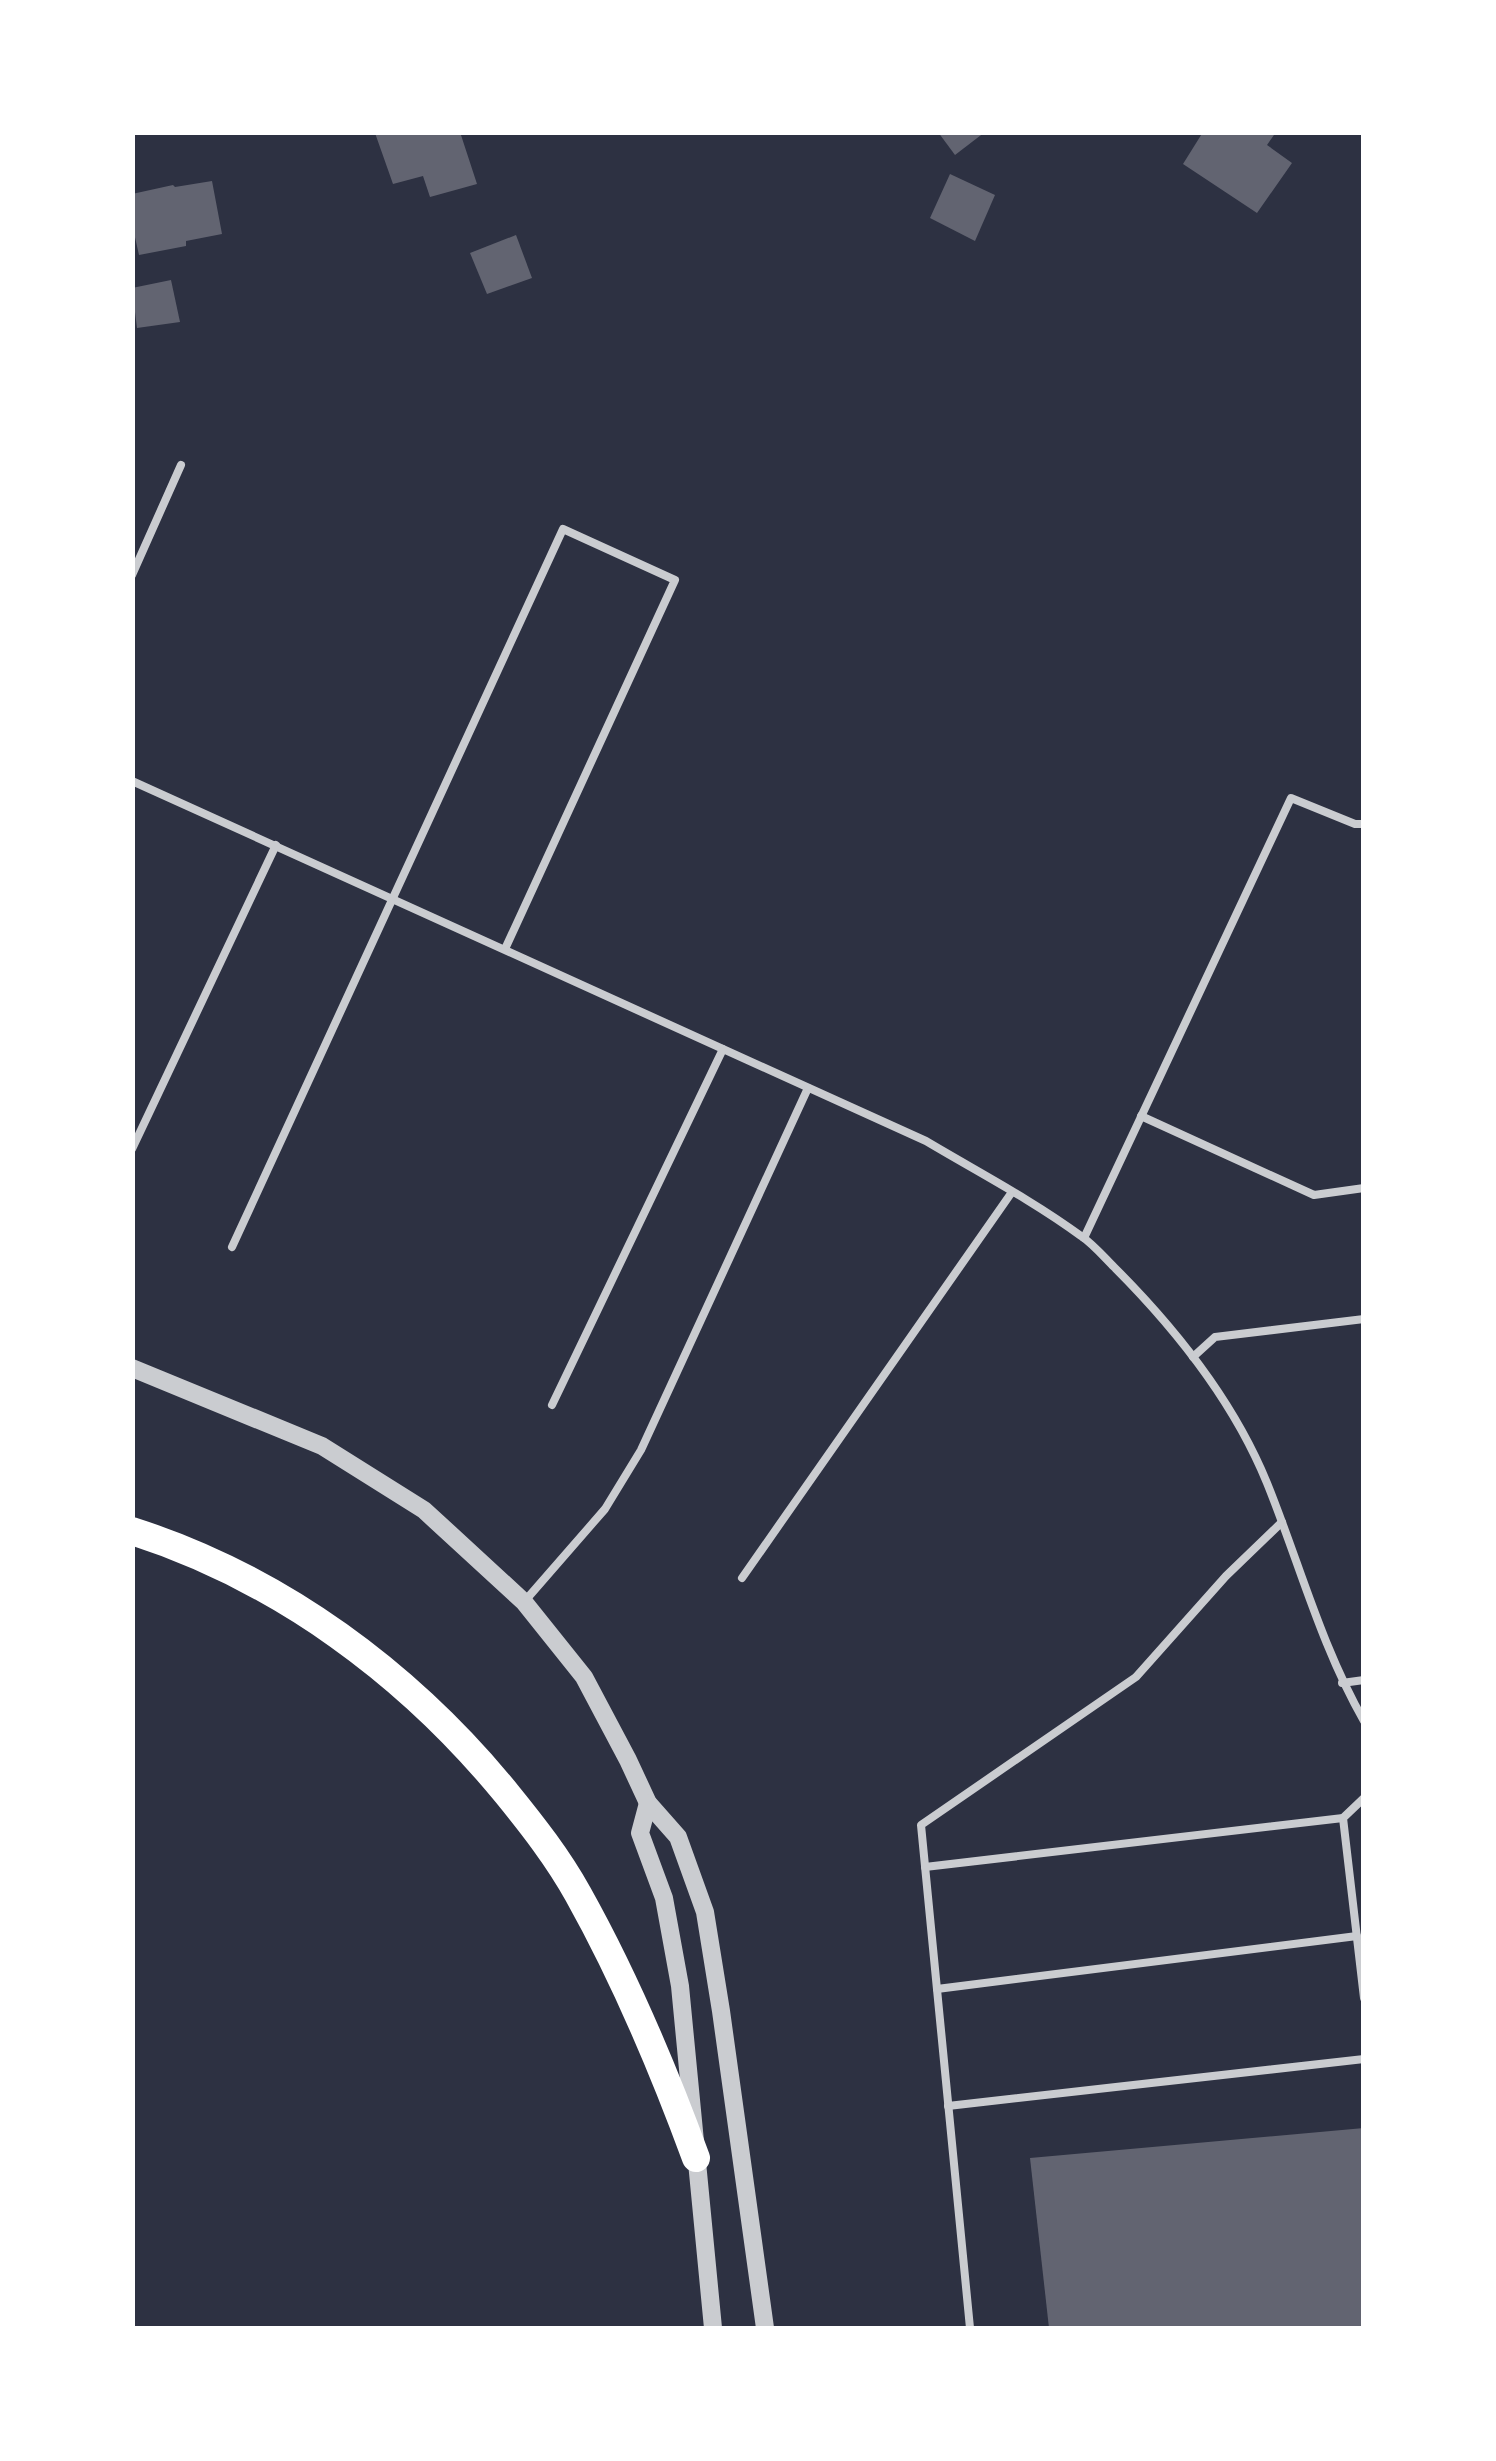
<svg xmlns="http://www.w3.org/2000/svg" width="1496" height="2461" font-family="'Sofia Sans Condensed',sans-serif">
  <style>
    .building { fill: #626471 }
    .lines { fill: none; stroke-linecap: round; stroke-linejoin: round }
    .service { stroke: #caccd0; stroke-width: 8 }
    .tertiary { stroke: #caccd0; stroke-width: 18 }
    .trunk { stroke: #fff; stroke-width: 28 }
  </style>
  <rect width="100%" height="100%" fill="#2d3142"/>
  <g class="building">
    <polygon points="379,132 460,132 477,184 430,197 423,176 393,184 375,133"/>
    <polygon points="938,132 985,132 955,155"/>
    <polygon points="1203,132 1276,132 1267,145 1292,163 1257,213 1183,164"/>
    <polygon points="950,174 995,195 975,241 930,218"/>
    <polygon points="212,181 222,234 186,241 186,246 139,255 132,224 132,194 173,185 175,187"/>
    <polygon points="516,235 532,278 487,294 470,253"/>
    <polygon points="171,280 180,322 137,328 132,288"/>
    <polygon points="1364,2128 1364,2328 1049,2328 1030,2158"/>
  </g>
  <g class="lines">
    <g class="service">
      <polyline points="132,575 181,465"/>
      <path d="M132,781L926,1141C978,1172 1032,1200 1081,1236C1093,1244 1104,1257 1114,1267C1175,1328 1234,1402 1267,1483C1299,1562 1321,1646 1364,1721"/>
      <polyline points="1141,1116 1314,1195 1364,1188"/>
      <polyline points="132,1149 276,845"/>
      <polyline points="1084,1238 1291,798 1355,824 1364,824"/>
      <polyline points="232,1247 563,529 675,580 505,949"/>
      <polyline points="1193,1357 1215,1337 1364,1319"/>
      <polyline points="552,1405 723,1049"/>
      <polyline points="742,1578 1012,1192"/>
      <polyline points="524,1602 605,1509 641,1450 808,1088"/>
      <polyline points="1342,1683 1364,1680"/>
      <polyline points="1364,1798 1343,1818 1364,1998"/>
      <polyline points="925,1867 1343,1818"/>
      <polyline points="937,1989 1357,1936"/>
      <polyline points="948,2106 1364,2059"/>
      <polyline points="970,2328 921,1825 1136,1677 1226,1576 1282,1522"/>
    </g>
    <g class="tertiary">
      <polyline points="132,1368 322,1446 424,1510 524,1602 584,1677 628,1760 648,1803 678,1837 705,1912 721,2011 765,2328"/>
      <polyline points="648,1803 640,1833 664,1898 680,1986 713,2328"/>
    </g>
    <path class="trunk" d="M132,1531C281,1579 409,1674 507,1794C533,1826 558,1858 578,1894C625,1978 663,2068 696,2158"/>
  </g>
  <rect width="1496" height="2461" fill="none" stroke="#ffffff" stroke-width="270"/>
</svg>
